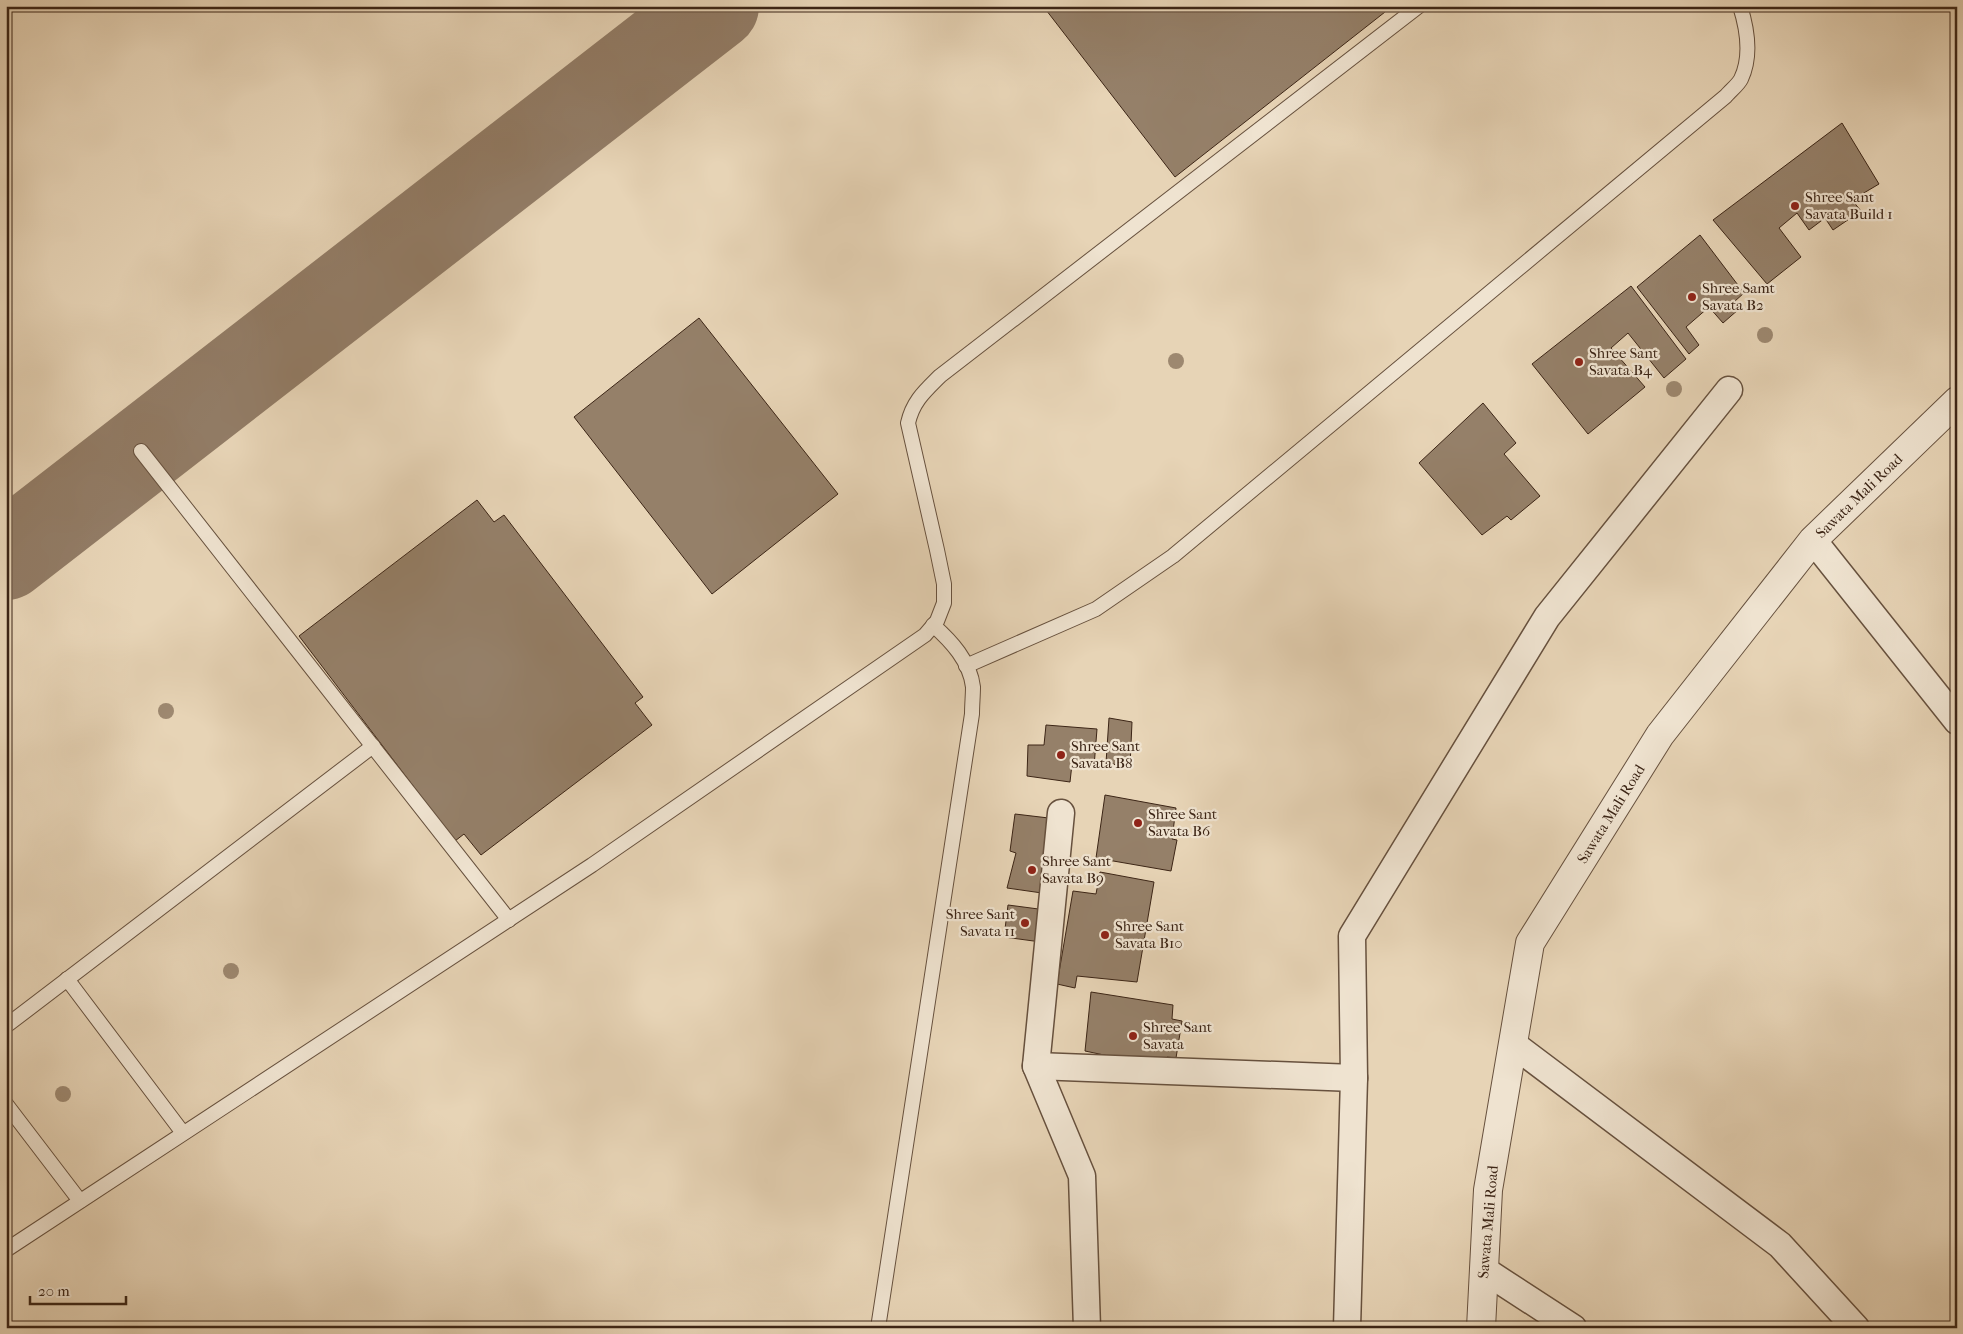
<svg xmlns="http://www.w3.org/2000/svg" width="1963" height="1334" font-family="'IM FELL French Canon',serif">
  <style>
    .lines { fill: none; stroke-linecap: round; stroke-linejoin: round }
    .taxiway { stroke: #927c66; stroke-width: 88 }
    .building { fill: #958069; stroke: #3c2516 }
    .service-casing { stroke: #67513e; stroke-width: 16 }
    .minor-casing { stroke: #67513e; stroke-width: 29 }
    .tertiary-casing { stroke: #67513e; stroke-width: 30 }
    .service { stroke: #efe3d0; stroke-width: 14 }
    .minor { stroke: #efe3d0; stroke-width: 26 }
    .tertiary { stroke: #efe3d0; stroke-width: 28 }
    .tree { fill: #9d8870 }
    .poi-dot { fill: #8f2418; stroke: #efe3d0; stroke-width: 2 }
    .labels { text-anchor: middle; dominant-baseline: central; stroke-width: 4.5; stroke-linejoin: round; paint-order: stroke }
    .poi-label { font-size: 15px; fill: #3c2516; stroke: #efe3d0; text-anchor: start }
    .street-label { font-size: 15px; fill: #3c2516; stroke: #efe3d0 }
  </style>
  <rect width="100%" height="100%" fill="#e7d4b6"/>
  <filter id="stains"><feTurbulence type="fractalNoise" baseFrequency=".004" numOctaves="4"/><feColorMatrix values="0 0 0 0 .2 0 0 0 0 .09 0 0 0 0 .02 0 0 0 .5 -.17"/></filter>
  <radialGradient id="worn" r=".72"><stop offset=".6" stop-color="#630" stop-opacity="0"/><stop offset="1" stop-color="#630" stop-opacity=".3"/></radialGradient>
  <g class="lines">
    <polyline class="taxiway" points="6,556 715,6"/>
  </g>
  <g class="building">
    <polygon points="1043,6 1380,6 1385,12 1175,177"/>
    <polygon points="1842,123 1879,184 1852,200 1861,211 1833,230 1825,218 1809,230 1797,213 1779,228 1801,257 1767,284 1713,220"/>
    <polygon points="1700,235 1744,293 1735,301 1739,309 1723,323 1709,307 1686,327 1699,345 1689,354 1637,287"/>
    <polygon points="1631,286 1686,359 1664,378 1628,333 1611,348 1645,387 1588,434 1532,364"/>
    <polygon points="699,318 838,494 712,594 574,417"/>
    <polygon points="1483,403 1516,443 1504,454 1540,496 1511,520 1507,516 1482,535 1419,463"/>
    <polygon points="477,500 494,522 504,515 643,697 635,703 652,725 481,855 464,834 455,841 299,636"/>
    <polygon points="1109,718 1132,722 1130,767 1106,763"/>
    <polygon points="1046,725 1097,729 1094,767 1072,764 1070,782 1027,776 1028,745 1044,745"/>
    <polygon points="1105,795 1176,808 1172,839 1177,840 1171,871 1096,858"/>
    <polygon points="1015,814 1057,819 1049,894 1007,888 1016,853 1010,851"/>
    <polygon points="1100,872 1154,882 1137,982 1077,976 1075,988 1057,984 1073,891 1096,894"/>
    <polygon points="1008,905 1046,910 1041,942 1004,937"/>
    <polygon points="1091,992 1173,1005 1172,1019 1182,1021 1176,1058 1167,1057 1165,1062 1142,1063 1085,1051"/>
  </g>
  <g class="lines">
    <defs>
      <g id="service">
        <polyline points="141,451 509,920"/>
        <path d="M966,666L1096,609L1173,556L1726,96C1730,91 1738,85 1741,79C1752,56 1747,28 1740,6"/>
        <polyline points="67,979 183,1133"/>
        <polyline points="6,1026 373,746"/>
        <polyline points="6,1104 80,1201"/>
        <path d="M6,1250L592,865L925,635L937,621L944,603V584L937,550L908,423C913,401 925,391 940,376L1419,6"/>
        <path d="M878,1328L972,714C972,705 973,695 973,687C970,661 951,641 933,625"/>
      </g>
      <g id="minor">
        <polyline points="1813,540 1957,721"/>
        <polyline points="1061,813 1036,1066 1082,1176 1087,1328"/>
        <polyline points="1513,1044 1780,1245 1856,1328"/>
        <polyline points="1036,1066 1354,1078 1347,1328"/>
        <polyline points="1354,1078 1352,936 1547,617 1729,390"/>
        <polyline points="1484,1270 1573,1328"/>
      </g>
      <polyline id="tertiary" points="1481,1328 1488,1190 1530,943 1660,735 1813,540 1957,401"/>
    </defs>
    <use href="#service" class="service-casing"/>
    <use href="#minor" class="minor-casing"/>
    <use href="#tertiary" class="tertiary-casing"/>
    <use href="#service" class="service"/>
    <use href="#minor" class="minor"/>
    <use href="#tertiary" class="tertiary"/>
  </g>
  <g class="tree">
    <circle cx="1765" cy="335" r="8"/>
    <circle cx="1176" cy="361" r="8"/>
    <circle cx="1674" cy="389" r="8"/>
    <circle cx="166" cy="711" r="8"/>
    <circle cx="231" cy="971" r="8"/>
    <circle cx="63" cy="1094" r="8"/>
  </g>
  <g class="poi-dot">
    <circle cx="1795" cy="206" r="5"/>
    <circle cx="1692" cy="297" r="5"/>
    <circle cx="1579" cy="362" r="5"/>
    <circle cx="1061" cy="755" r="5"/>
    <circle cx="1138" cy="823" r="5"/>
    <circle cx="1032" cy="870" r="5"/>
    <circle cx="1025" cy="923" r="5"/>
    <circle cx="1105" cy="935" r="5"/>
    <circle cx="1133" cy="1036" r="5"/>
  </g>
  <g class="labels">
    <g class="poi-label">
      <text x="1805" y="197">Shree Sant<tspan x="1805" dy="17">Savata Build 1</tspan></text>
      <text x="1702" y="288">Shree Samt<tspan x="1702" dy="17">Savata B2</tspan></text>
      <text x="1589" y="353">Shree Sant<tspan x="1589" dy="17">Savata B4</tspan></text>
      <text x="1071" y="746">Shree Sant<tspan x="1071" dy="17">Savata B8</tspan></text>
      <text x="1148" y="814">Shree Sant<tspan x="1148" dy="17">Savata B6</tspan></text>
      <text x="1042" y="861">Shree Sant<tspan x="1042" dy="17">Savata B9</tspan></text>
      <text x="1015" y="914" text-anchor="end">Shree Sant<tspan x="1015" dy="17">Savata 11</tspan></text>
      <text x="1115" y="926">Shree Sant<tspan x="1115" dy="17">Savata B10</tspan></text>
      <text x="1143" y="1027">Shree Sant<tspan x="1143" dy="17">Savata</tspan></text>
    </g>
    <g class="street-label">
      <text transform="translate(1859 496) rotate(-44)">Sawata Mali Road</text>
      <text transform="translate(1611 814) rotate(-58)">Sawata Mali Road</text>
      <text transform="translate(1488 1222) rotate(-85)">Sawata Mali Road</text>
    </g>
  </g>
  <rect width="1963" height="1334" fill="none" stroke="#e7d4b6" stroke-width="25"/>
  <rect x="8" y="8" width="1948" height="1319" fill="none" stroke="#3c2516" stroke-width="2.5"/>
  <rect x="12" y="12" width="1938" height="1309" fill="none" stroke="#3c2516"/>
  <path d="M30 1296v8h96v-8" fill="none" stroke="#3c2516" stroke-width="2.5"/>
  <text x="38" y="1296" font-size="15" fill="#3c2516" stroke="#efe3d0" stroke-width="4" paint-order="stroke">20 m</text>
  <rect width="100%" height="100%" filter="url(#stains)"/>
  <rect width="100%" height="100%" fill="url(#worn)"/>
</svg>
